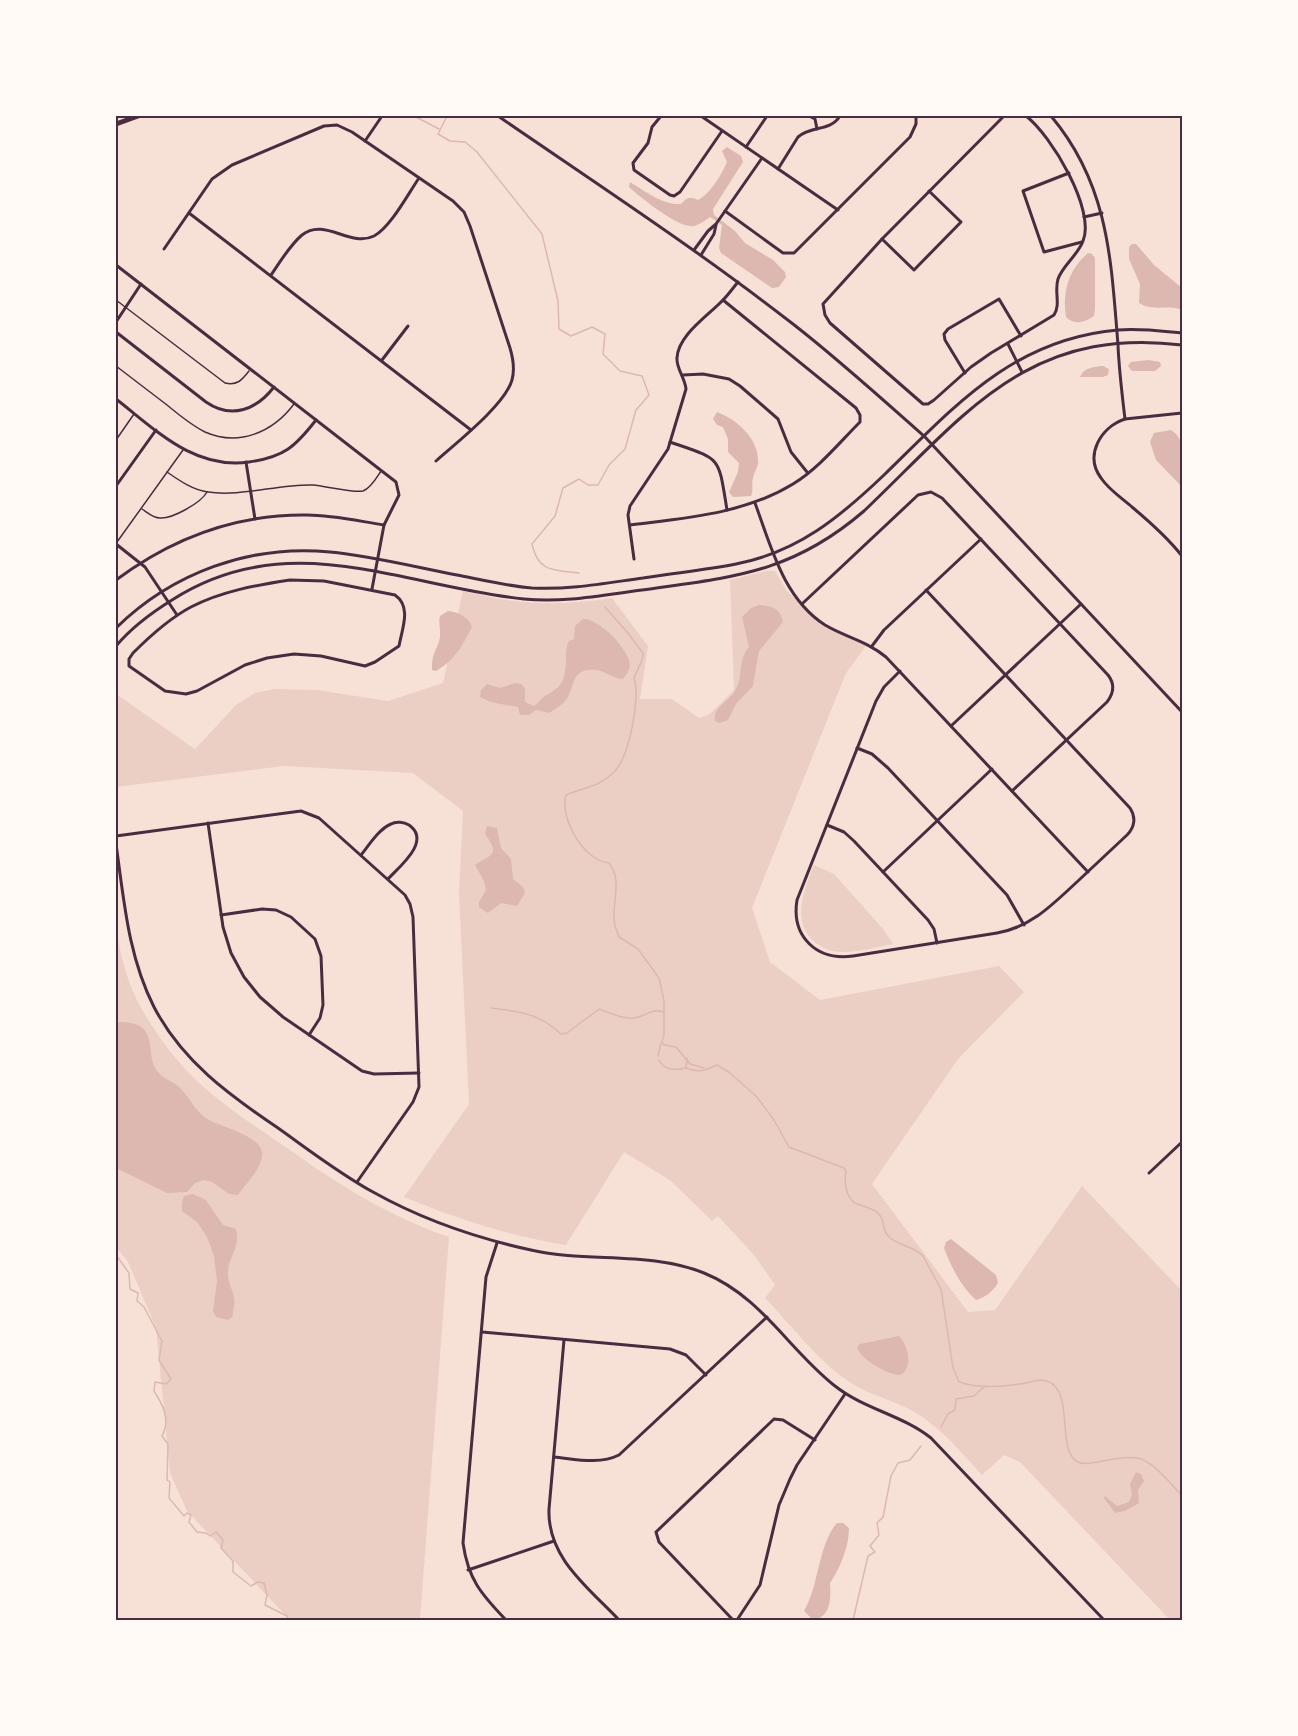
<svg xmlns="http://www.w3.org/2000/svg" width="1298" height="1736" font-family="Lato,sans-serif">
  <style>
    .green { fill: #ebcfc5 }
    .water { fill: #dcb8b0 }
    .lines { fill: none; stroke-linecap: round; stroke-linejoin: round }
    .stream { stroke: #dcb8b0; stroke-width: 1.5 }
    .service { stroke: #4a2c40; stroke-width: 1.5 }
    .minor { stroke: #4a2c40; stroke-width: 3 }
    .tertiary { stroke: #4a2c40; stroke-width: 3 }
    .motorway { stroke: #4a2c40; stroke-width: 5 }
    .neatline { fill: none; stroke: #4a2c40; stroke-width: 2 }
  </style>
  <rect width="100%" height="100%" fill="#f7e1d7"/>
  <g class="green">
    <path d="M766,571H775L787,591L824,627L866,646L846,673L752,908L770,962L820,1000L999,966L1024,992L958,1059L872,1184L968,1312L995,1310L1082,1186L1182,1291V1620H1170L1020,1462L1004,1455L982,1475C960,1451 936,1422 907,1408C886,1398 864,1393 845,1379C817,1359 789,1323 765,1298L775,1285L754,1255L718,1216L712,1221L671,1181L624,1152L566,1245C510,1236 457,1219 404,1197L469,1104L459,894L463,811L413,773L284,766L116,787V694L195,749L236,705L255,693L275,689L317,690L388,701L443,683L463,591C480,594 497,599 514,601C547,605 579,603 612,598L648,646L640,699H672L699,718L710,714L734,690L730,580Z"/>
    <path d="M814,865L834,874L884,930L893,944C877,947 859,952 842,952C832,952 824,949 816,943C790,922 804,891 814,865Z"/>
    <path d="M116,926C119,946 123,965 130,984C141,1014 171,1056 194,1078C223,1106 259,1129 293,1152C342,1187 391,1217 449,1237L420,1620H290L187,1511L170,1473L156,1328L128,1262L116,1247Z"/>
  </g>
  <g class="water">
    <path d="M727,147L741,156L743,162L713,209L714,215L735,231L745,243L773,260L785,272L786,277L779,287L772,288L721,253L719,248L722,225L710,217C706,220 699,225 694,226C679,229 640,197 629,187L630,182C645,191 662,205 681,204C687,197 690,196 698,200C710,194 722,174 727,162L722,151Z"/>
    <path d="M1132,244H1136L1154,265L1182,288V310C1168,304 1153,312 1139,303L1140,284L1129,259V247Z"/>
    <path d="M1088,253L1092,254L1095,258V309L1094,316C1085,322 1075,326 1066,317C1062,293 1068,270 1088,253Z"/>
    <polygon points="1148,360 1160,362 1161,366 1155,371 1132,371 1128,366 1131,362"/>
    <path d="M1103,366L1109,369L1108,375L1103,377H1080C1084,367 1094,367 1103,366Z"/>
    <path d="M717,412C736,419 758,438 758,460C759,466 754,472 753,478C751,485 754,490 751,496L733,497L729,492L738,472L739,463L728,452V439L723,427L717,425L713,419Z"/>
    <path d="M1171,430C1189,441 1183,469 1182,487L1156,460L1150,442L1154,433Z"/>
    <path d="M759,605C772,606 780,608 783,622L759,651L753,686L736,704L728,720L719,723L715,721C713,707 728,702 735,691C744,677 737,660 749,647L742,617L751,608Z"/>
    <path d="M448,611C458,612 469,617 472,627C463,645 454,661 436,671L432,670C431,652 439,648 440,636C441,629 438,623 440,616Z"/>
    <path d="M583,619C599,618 630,650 630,666C629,671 626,675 623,679C613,679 606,671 596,670C572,668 575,684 568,697C564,704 555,709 549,713L536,710L529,715H520L518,707C506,705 490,703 480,697L481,690L487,684L500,688L515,683L521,684L525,689V702L534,706C539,703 540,699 545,696C563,686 565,681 566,660C566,653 566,647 569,641L574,639L575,626Z"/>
    <path d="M487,826L497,828L501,848L511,859L513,879L523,887L525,893L517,906L501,903L488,913L479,907V902L486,890L484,881L475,865C491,854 501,856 485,834Z"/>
    <path d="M119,1022C164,1022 142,1056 159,1073C165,1080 175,1082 181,1089C191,1099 196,1113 209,1120C222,1127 260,1136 262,1152C264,1167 246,1183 238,1195L229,1194L212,1182L204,1180L195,1183L187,1192L167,1193L116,1168V1026Z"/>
    <path d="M193,1194L206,1200L223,1225L236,1229C241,1249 227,1257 228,1275C228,1283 233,1290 234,1298C236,1303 232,1310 233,1316L228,1320L216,1317L213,1311L217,1281L214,1256L207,1237L197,1222L182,1211V1203L184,1196Z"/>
    <path d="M951,1239L996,1275L998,1283C993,1291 986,1297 976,1300C961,1287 951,1266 944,1248L946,1242Z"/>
    <path d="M899,1336C908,1345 914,1368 900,1375C887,1375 859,1358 857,1347L860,1344Z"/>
    <polygon points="1136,1472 1141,1474 1144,1481 1138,1490 1139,1503 1125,1511 1115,1513 1104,1498 1105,1496 1117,1506 1129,1502 1132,1495 1130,1484"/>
    <path d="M837,1523H843L849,1528C849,1547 840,1568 830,1583C831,1598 831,1617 813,1620L804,1611C819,1586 818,1545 837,1523Z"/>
  </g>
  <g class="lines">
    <g class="stream">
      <polyline points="414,116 439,129"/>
      <path d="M447,116L438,134L450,141L465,142L477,152L542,234L558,301L559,329L571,336L592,327L605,334L603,354L620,371L642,376L649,395L636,410L625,449L609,465L598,485H588L579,479L563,488L555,516L532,544C538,573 555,570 579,573"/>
      <path d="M605,607L627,632L643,653L642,660L634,678C641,697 629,759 613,773C597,788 585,787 566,795C559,818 584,861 609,863C622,879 613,900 614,919C614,925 617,931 619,937L638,949L659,978L664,1001V1034L662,1042L664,1045L676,1047L690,1064L704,1068"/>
      <path d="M491,1008C519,1011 540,1014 561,1034L567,1033L599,1009C608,1012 620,1018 629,1018C642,1020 650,1007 663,1012"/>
      <polyline points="658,1056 661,1043"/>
      <path d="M687,1058L686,1068C699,1073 704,1071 717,1065L730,1073L757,1097L774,1120L789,1147L844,1168L846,1171C844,1183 845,1193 853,1202C862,1207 878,1208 882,1219C884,1226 883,1231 889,1237C899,1246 914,1246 923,1256L941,1289L953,1368L959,1382C977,1388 1001,1387 1019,1384C1026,1384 1034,1380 1041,1380C1060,1381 1063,1401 1064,1415C1066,1428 1064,1455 1078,1462C1088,1468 1122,1453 1141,1459C1158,1466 1169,1483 1182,1495"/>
      <path d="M659,1060C664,1071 676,1070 686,1068"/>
      <path d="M116,1255L129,1273L130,1289L138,1293L137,1301L144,1307L162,1341L159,1360L171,1379L166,1384L155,1382L154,1391C163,1405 171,1420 162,1436L168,1444L167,1480L170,1482L169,1498L184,1516L187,1513L191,1515L189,1522L197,1532L206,1533L210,1536L216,1532L223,1540L221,1548L233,1561V1572L251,1586L258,1582L264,1583L267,1595L265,1605L287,1616V1620"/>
      <polyline points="941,1427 948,1414 955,1410 956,1399 974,1396 985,1386"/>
      <polyline points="853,1620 868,1556 875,1552 870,1546 879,1535 877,1523 883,1517 891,1476 898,1463 910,1460 921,1446"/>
    </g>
    <g class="service">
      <path d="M116,300L225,383C237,386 242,380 249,371"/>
      <path d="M116,366C133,379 150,392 167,405C179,415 191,425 205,432C239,447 273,432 294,404"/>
      <polyline points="116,440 134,414"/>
      <path d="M167,472C180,481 193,490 208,492C240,497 279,484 313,485C325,486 354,493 363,491C371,488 377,477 381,471"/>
      <path d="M142,509C148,513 153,518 160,518C172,519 201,503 207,492"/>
      <polyline points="117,542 183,450"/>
    </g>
    <g class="minor">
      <polyline points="661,116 652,127 648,143 633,163 634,170 670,195 674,196 680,192 722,131"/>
      <polyline points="701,116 838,210"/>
      <polyline points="809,116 815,119 817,129"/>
      <path d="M1004,116L882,239L823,304L825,315L830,323L923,404H928L934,400L971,367L991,353L1054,315C1061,304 1054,292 1058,279C1063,265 1078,255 1083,241C1096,210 1051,135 1026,116"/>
      <path d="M1051,116C1109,185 1111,260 1118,345C1119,370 1122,394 1125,419"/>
      <polyline points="365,141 382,116"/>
      <polyline points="746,147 767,116"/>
      <path d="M778,169L798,137C812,125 830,132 840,116"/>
      <polyline points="1069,173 1023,191 1044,252 1082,242"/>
      <polyline points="725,211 783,253 794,253 910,137 916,124 916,116"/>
      <polyline points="189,213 471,430"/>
      <polyline points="1084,217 1102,213"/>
      <polyline points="882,239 914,270 961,222 929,191"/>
      <path d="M164,249L212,179L232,165L324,126L337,125L352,132L453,201L464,212L470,226L510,348C513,358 515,369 512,380C505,405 456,443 436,461"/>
      <polyline points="694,250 708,231 716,224 762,158"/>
      <polyline points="701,255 714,234 716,225"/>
      <polyline points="116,265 396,482 399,495 384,525 372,589"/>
      <path d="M271,275C280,262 290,245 302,235C325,217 350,248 374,236C390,228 408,194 419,178"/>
      <polyline points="116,322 141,284"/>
      <path d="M116,332L206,402C232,420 257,409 274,387"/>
      <polyline points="1008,344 1022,372"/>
      <polyline points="382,360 408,326"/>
      <polyline points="965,373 945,340 944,334 948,329 999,299 1021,336"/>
      <polyline points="683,375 703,374 729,379 740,386 778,419 791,452 807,472"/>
      <path d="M116,399C156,430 194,470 249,462C284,457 295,447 316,420"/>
      <path d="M1182,413L1125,419C1101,427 1084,455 1101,478C1109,490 1122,498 1132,507C1150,522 1168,538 1182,556"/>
      <path d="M670,442C722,460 718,455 727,510"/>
      <polyline points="246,462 255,519"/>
      <polyline points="116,486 156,430"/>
      <path d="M755,503C771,546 783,598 825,625C845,637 867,641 886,657L1088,872"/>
      <path d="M630,525C685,518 744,514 793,484C819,468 839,443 860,422V415L856,408L723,300"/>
      <polyline points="116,544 145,567 177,615"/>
      <path d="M634,559L628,515L630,506L668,449L686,389C685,378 676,368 677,358C678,335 708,316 723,300C728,295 733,288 738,282"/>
      <path d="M116,580C171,539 236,514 307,515C333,515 358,521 384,525"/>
      <path d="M290,580L324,581L395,595C412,607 402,629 399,646L375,662L365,666L321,656L294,654L267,658L245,665L197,691L186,694L165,691L129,666V659L133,653C150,636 170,618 191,607C222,591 257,585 290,580Z"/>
      <path d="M803,603L918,495L931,492L942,498L1108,675C1115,684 1114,693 1107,702L1012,791"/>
      <polyline points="872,646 884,630 981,539"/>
      <path d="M900,671L884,687L876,701L797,900C791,937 817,961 853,956L997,933C1032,927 1054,903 1079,880C1095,865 1111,850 1127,835C1135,827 1136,817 1130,808L926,590"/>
      <polyline points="951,726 1081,604"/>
      <polyline points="857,748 872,754 888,768 1007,895 1024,925"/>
      <polyline points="208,823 223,927 231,953 244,977 260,997 283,1017 362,1071 374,1074 419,1073"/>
      <polyline points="827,825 844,832 854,841 928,920 934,929 937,943"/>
      <polyline points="116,836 301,811 319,818 405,895 410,904 413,917 419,1087 413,1102 357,1182"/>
      <path d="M116,844C124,900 128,956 154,1007C182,1061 229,1095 278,1128C309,1150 340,1174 373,1192C423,1220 476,1238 531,1250C588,1263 649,1251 704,1273C761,1296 789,1350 835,1386C864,1409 902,1415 931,1438L1104,1620"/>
      <path d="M361,855C369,845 379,829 391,824C396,821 404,822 409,825C432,841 399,867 388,879"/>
      <polyline points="883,872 992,769"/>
      <polyline points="221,915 262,909 276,910 291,917 315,939 321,956 323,1005 320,1018 309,1035"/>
      <polyline points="1149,1173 1182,1142"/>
      <path d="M497,1243L486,1277L463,1543C468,1579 481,1594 506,1620"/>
      <polyline points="482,1332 670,1349 686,1355 706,1375"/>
      <path d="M564,1340L549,1509C547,1558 589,1588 619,1620"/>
      <path d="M554,1457C575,1459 599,1465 619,1455L767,1317"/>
      <polyline points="468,1570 554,1541"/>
      <polyline points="733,1620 659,1542 656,1532 774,1419 783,1420 815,1440"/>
      <polyline points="737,1620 760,1585 779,1505 790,1479 797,1465 845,1394"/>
    </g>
    <g class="tertiary">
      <path d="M498,116C597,184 698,250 793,324C838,359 881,398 925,437L1182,712"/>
      <path d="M116,628C172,573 250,544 330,552C372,556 415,567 457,575C482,580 507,586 532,588C569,590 606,583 643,578C674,573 705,570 736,564C798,552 840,517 884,475C955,406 1013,339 1118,330C1140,328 1161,331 1182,333"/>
      <path d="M116,646C132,627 151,613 172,600C289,525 401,586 524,599C564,603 603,595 642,590C732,577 791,574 864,511C965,415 1027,326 1182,345"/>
    </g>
    <polyline class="motorway" points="116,124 138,116"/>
  </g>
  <rect width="1298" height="1736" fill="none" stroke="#fffaf5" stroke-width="234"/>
  <rect x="117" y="117" width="1064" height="1502" class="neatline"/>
</svg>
